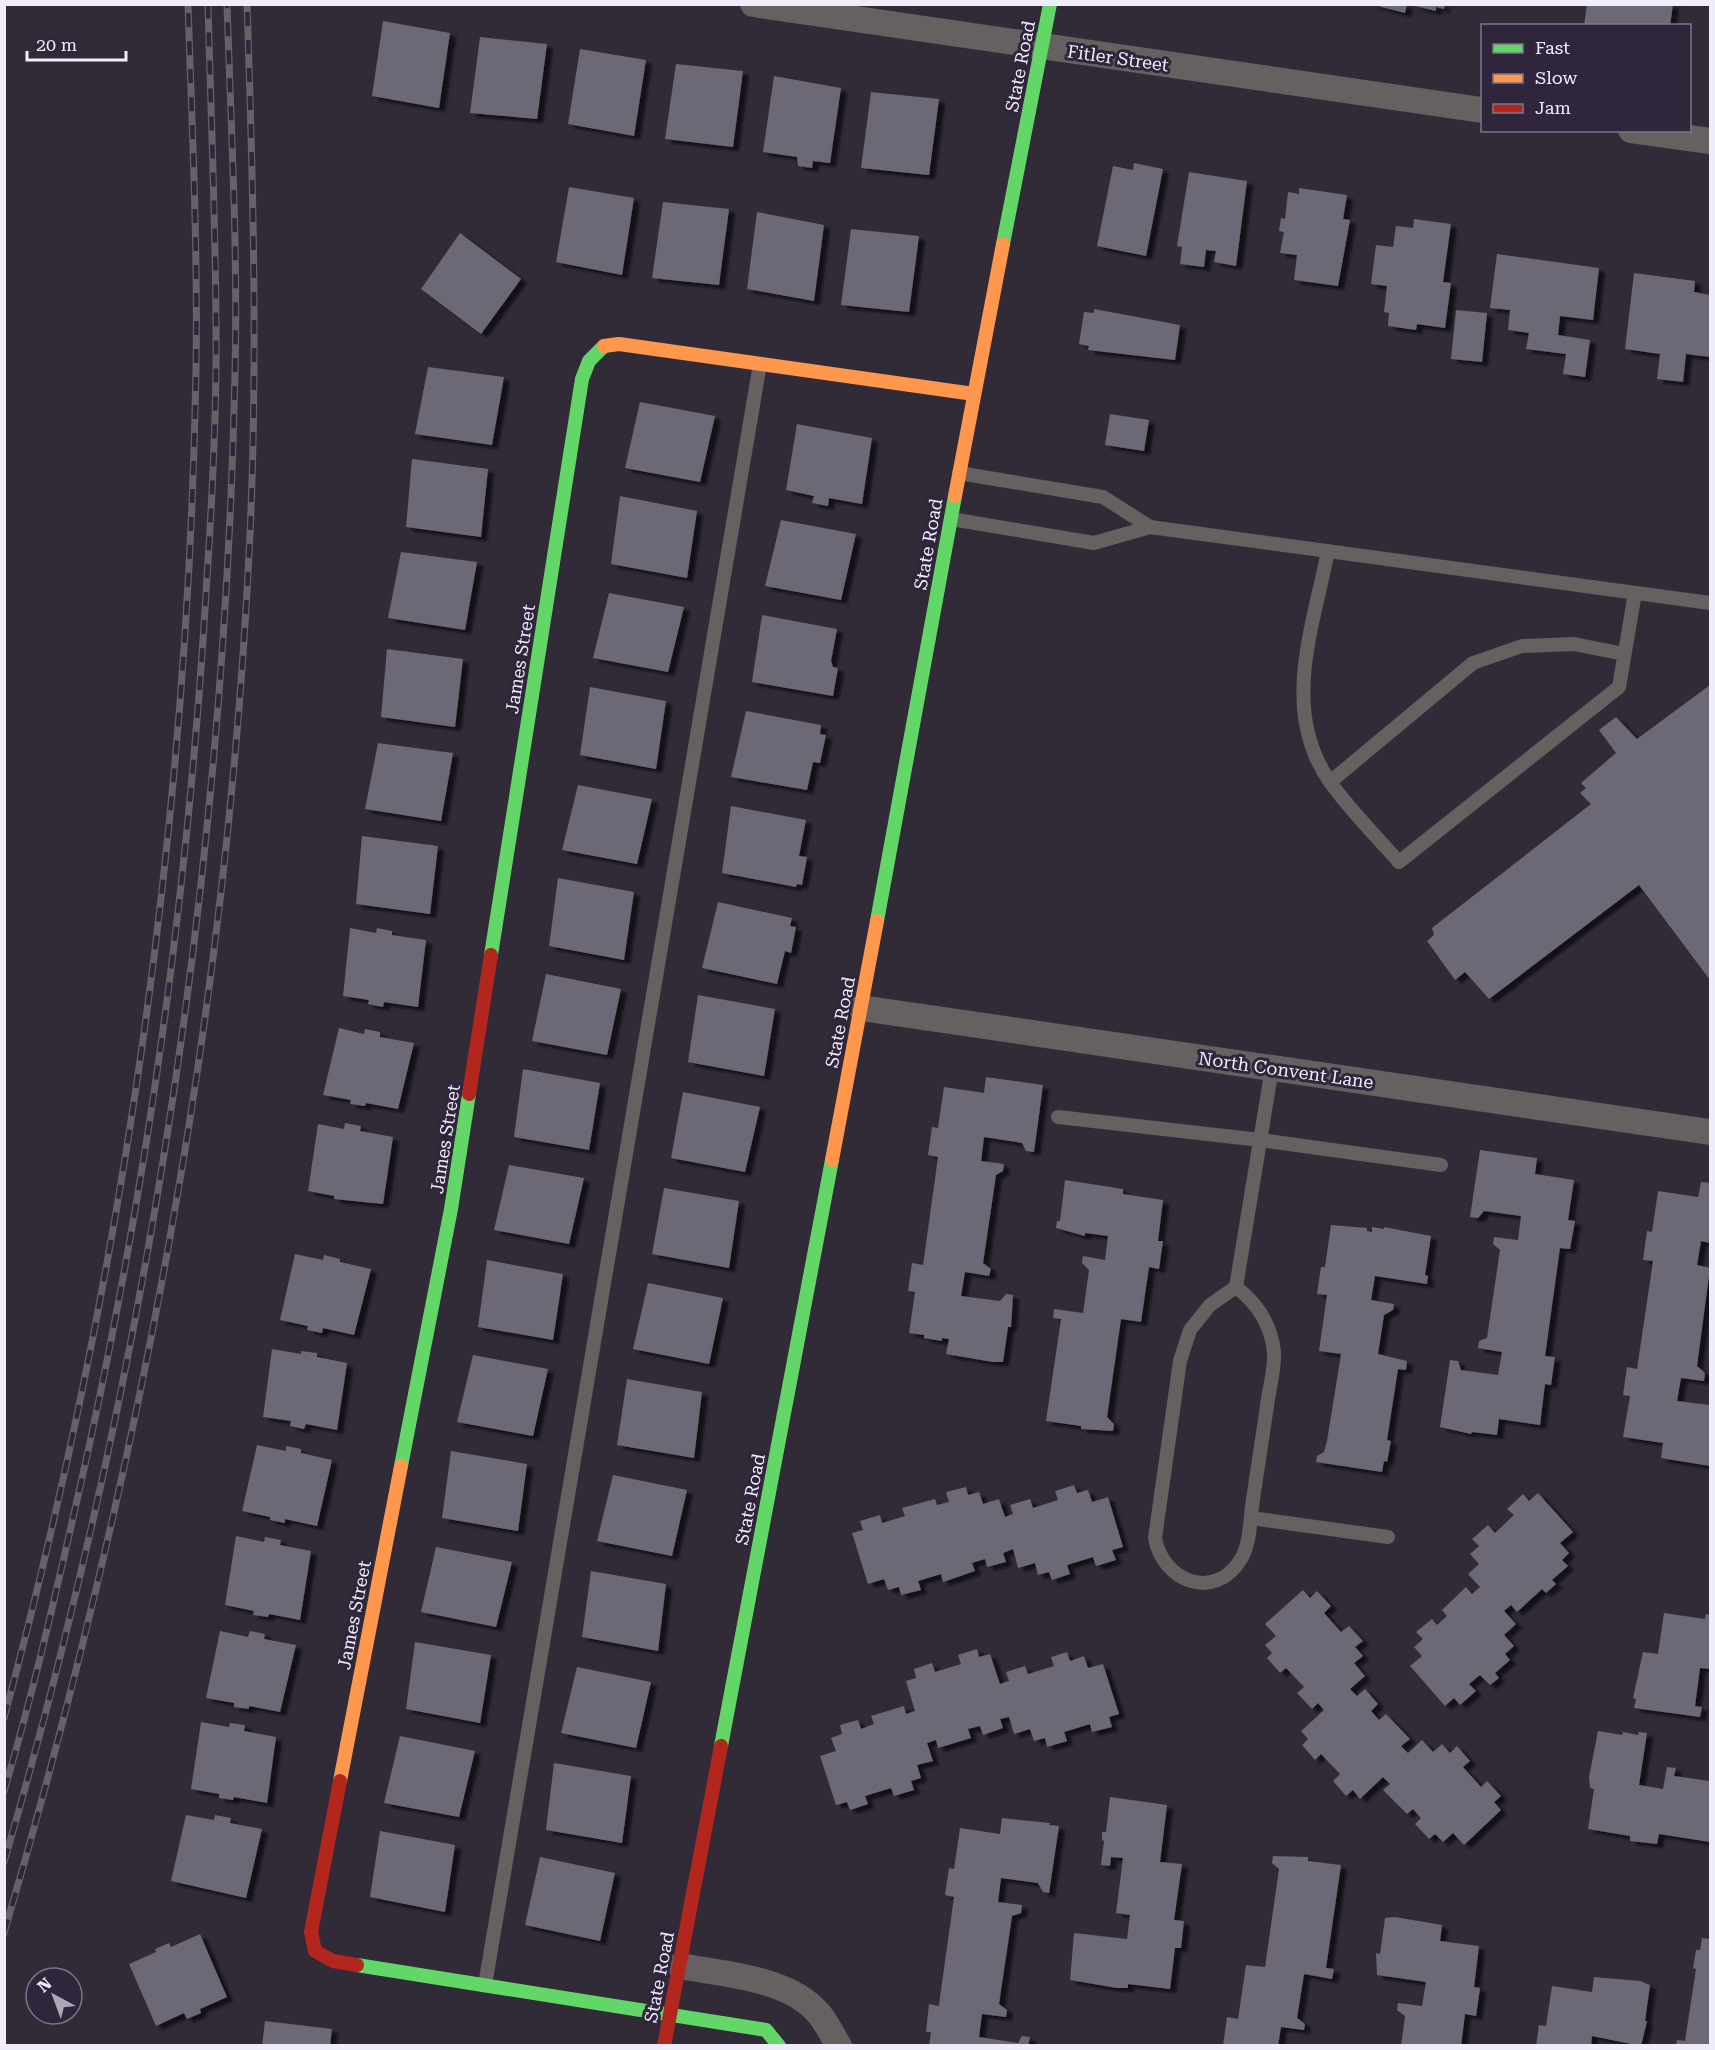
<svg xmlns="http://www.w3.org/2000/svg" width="1715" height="2050" font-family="'Roboto Serif',serif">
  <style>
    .building { fill: #6c6774; filter: url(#shadow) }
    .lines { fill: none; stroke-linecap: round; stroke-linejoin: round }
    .lane { stroke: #666060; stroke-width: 14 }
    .street { stroke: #666060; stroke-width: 26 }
    .fast { stroke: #63d668; stroke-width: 14 }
    .slow { stroke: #ff974d; stroke-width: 14 }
    .jam { stroke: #b3261e; stroke-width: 14 }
    .rail-casing { stroke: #666167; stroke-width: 7 }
    .rail { stroke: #2f263c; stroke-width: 4.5; stroke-dasharray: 14; stroke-linecap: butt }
    .labels { text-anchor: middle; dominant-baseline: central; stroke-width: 6; stroke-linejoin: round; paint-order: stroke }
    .street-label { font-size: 18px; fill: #f1ecfa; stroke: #2f263c }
  </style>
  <defs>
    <filter id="shadow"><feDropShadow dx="6" dy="4" stdDeviation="1.5" flood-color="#0009"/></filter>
  </defs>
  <rect width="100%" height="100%" fill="#302b37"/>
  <g class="building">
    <polygon points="1370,4 1407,4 1405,13"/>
    <polygon points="1445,4 1444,9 1436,7 1436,11 1411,5"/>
    <polygon points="1587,4 1673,4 1670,26 1584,26"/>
    <polygon points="383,21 450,33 439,108 372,96"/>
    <polygon points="480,37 547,44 537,119 470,113"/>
    <polygon points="580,49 646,60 634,136 568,124"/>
    <polygon points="676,64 743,71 733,147 665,139"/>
    <polygon points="774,76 841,88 830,163 813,161 812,168 798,166 797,157 763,152"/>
    <polygon points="871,92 939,99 929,175 861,168"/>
    <polygon points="1134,163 1163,169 1146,256 1097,246 1113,166 1133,170"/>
    <polygon points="1189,172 1247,181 1236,266 1214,262 1216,251 1206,250 1204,267 1180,264 1182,247 1177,246"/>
    <polygon points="569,187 634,198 622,275 556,262"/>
    <polygon points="1299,188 1347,195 1343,219 1350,220 1338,286 1294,280 1297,255 1280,253 1284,232 1279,231 1281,218 1285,219 1288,192 1299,194"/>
    <polygon points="663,202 729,209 719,285 652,278"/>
    <polygon points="757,212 824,225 814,301 747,289"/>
    <polygon points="1414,219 1451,224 1443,282 1451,283 1445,328 1417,324 1416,330 1388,326 1389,313 1384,312 1387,286 1371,284 1376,245 1393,247 1396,226 1413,228"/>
    <polygon points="851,229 919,236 909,312 841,305"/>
    <polygon points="460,233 521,279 481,334 421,289"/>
    <polygon points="1497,254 1599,268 1593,320 1560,316 1558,335 1590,340 1585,377 1563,374 1566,354 1526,349 1529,333 1508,330 1510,310 1490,308"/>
    <polygon points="1634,273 1695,281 1694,292 1710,295 1710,357 1686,354 1683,382 1657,379 1660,354 1625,349"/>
    <polygon points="1094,309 1180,325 1175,360 1088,350 1089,346 1079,344 1084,312 1094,313"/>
    <polygon points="1456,310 1487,313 1482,362 1451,359"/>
    <polygon points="428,367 504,377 492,445 415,434"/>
    <polygon points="640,402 715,416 700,482 625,468"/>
    <polygon points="1110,414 1149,420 1144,451 1105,445"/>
    <polygon points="797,424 872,438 862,504 829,498 828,506 812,503 814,496 786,490"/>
    <polygon points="412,459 488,469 481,537 406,527"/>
    <polygon points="620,496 697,511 687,578 611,564"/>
    <polygon points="781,520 856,534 841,600 765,586"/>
    <polygon points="401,552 477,562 465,630 388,618"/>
    <polygon points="609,593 684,607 668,672 593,658"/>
    <polygon points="762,615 837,629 831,661 833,667 838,668 833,696 752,682"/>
    <polygon points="387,649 463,659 455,727 381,717"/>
    <polygon points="1710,685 1710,980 1639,885 1489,999 1465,972 1455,980 1427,941 1434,935 1432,928 1591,804 1580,793 1586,788 1581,783 1616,753 1599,730 1616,717 1637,739"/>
    <polygon points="590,687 666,701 656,769 580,755"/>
    <polygon points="746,711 821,725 820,734 826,735 820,763 813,762 807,790 731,777"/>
    <polygon points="378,743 453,753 441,821 365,809"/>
    <polygon points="578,785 652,799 637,864 562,850"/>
    <polygon points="731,806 806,820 799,856 807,857 802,885 797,884 796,887 722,873"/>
    <polygon points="362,836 438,846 430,914 356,904"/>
    <polygon points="558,878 634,892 624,960 549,946"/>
    <polygon points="718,902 792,918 790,926 796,927 791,953 785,951 777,984 702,968"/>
    <polygon points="350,928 376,933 377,928 392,931 392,935 426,940 418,1007 384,1002 383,1007 368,1004 369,1000 343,996"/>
    <polygon points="546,974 621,989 607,1055 532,1041"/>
    <polygon points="698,995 775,1009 764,1076 688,1062"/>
    <polygon points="339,1028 364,1034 365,1029 380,1032 380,1037 414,1043 398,1109 366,1103 365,1106 350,1104 351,1100 323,1095"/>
    <polygon points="523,1069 600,1083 589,1150 514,1137"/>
    <polygon points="986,1077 1043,1085 1034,1152 1026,1151 1022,1143 984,1137 981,1161 1004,1164 1003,1171 996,1175 983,1263 991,1269 989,1276 965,1272 961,1296 1000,1301 1006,1294 1013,1295 1011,1327 1008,1327 1003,1362 993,1362 946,1354 949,1339 942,1338 942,1341 924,1338 924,1335 909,1333 915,1292 908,1291 912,1263 923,1265 938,1157 928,1155 932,1127 938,1128 944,1087 984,1093"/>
    <polygon points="683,1092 760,1107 745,1172 671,1158"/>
    <polygon points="345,1123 361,1126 360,1131 393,1137 383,1204 334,1199 334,1196 308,1191 318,1124 344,1129"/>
    <polygon points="1480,1150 1537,1158 1535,1174 1574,1180 1568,1220 1575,1221 1570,1249 1560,1248 1545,1356 1555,1357 1551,1385 1545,1384 1540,1425 1499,1419 1497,1435 1472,1432 1471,1434 1440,1427 1450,1360 1458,1361 1461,1370 1498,1375 1502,1352 1478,1348 1479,1341 1487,1338 1500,1250 1493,1244 1494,1237 1518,1240 1521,1216 1484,1211 1478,1218 1470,1217"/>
    <polygon points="509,1165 584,1178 569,1244 494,1230"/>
    <polygon points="1065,1180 1123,1189 1123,1194 1163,1200 1158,1241 1163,1241 1159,1269 1149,1267 1141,1322 1121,1319 1107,1417 1114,1424 1113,1431 1081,1429 1081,1426 1046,1421 1061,1319 1053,1318 1054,1309 1083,1313 1089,1270 1082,1263 1083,1256 1105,1260 1108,1236 1085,1233 1085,1236 1056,1228 1057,1221 1060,1221"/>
    <polygon points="1701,1182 1710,1183 1710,1243 1701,1241 1697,1265 1710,1268 1697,1366 1705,1373 1704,1381 1681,1378 1677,1401 1710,1405 1710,1466 1661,1458 1663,1443 1623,1437 1630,1396 1623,1395 1627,1367 1637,1369 1653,1261 1643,1260 1647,1231 1652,1232 1658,1191 1698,1197"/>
    <polygon points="664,1188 739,1201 729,1268 652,1254"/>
    <polygon points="1331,1225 1367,1228 1367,1231 1372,1232 1372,1227 1384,1229 1384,1227 1431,1236 1425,1275 1428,1276 1427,1284 1375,1276 1371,1300 1394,1304 1393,1310 1384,1315 1378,1354 1407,1361 1406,1370 1398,1369 1387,1440 1391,1441 1387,1462 1384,1461 1382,1472 1316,1462 1317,1456 1324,1452 1327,1441 1341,1354 1319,1351 1327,1295 1317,1294 1321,1267 1325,1267"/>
    <polygon points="295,1254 323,1260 324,1255 340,1259 340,1262 371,1269 354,1335 323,1328 322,1333 307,1330 308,1326 280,1320"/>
    <polygon points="487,1260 563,1274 553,1340 478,1327"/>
    <polygon points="648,1283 723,1298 709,1364 633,1349"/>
    <polygon points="272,1349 301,1354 301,1351 317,1353 317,1357 347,1363 337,1430 306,1424 304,1429 290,1426 291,1421 263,1417"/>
    <polygon points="473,1355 548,1369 533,1436 457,1422"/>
    <polygon points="627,1379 702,1392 694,1458 617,1445"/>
    <polygon points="257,1445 286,1451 286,1446 301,1449 301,1453 332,1460 317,1526 285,1519 285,1523 270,1520 270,1517 242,1511"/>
    <polygon points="451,1451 527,1464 518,1531 442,1518"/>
    <polygon points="613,1475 687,1490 672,1556 597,1541"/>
    <polygon points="1074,1485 1077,1493 1088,1490 1092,1502 1108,1497 1123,1547 1112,1550 1116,1560 1096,1566 1093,1557 1067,1565 1070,1574 1052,1580 1049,1572 1038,1575 1035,1563 1018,1568 1013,1549 1003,1553 1006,1562 987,1567 985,1559 972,1563 975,1571 943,1582 941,1574 918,1581 921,1590 901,1595 899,1587 888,1590 884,1579 868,1584 852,1533 863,1530 860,1521 880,1515 882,1523 905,1516 902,1508 935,1499 937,1505 949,1502 946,1492 966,1487 968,1495 979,1492 983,1504 999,1499 1005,1517 1013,1514 1010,1505 1030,1499 1033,1508 1058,1500 1055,1491"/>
    <polygon points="1538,1493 1573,1532 1560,1543 1569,1553 1562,1560 1568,1566 1552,1580 1556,1584 1546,1593 1542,1589 1517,1612 1511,1605 1504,1611 1516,1624 1504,1635 1514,1646 1505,1654 1510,1660 1495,1673 1499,1678 1490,1685 1480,1675 1469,1684 1476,1691 1460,1705 1454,1698 1445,1706 1410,1666 1422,1656 1414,1647 1423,1639 1416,1632 1432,1619 1437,1625 1447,1616 1442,1610 1466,1587 1472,1594 1480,1587 1468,1574 1479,1564 1470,1554 1479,1546 1472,1539 1488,1525 1495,1533 1514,1515 1507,1509 1523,1494 1529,1501"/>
    <polygon points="236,1536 264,1542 265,1537 281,1540 280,1545 311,1551 300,1620 269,1614 268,1617 253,1615 254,1611 225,1605"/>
    <polygon points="436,1547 512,1562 496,1627 421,1612"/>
    <polygon points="591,1571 666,1584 658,1651 582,1637"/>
    <polygon points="1303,1590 1310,1598 1317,1591 1331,1606 1324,1613 1341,1632 1349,1626 1363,1641 1355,1647 1363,1656 1354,1663 1365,1676 1350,1689 1357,1696 1365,1689 1378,1704 1371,1711 1379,1720 1386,1714 1410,1739 1401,1746 1408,1753 1422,1740 1433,1752 1442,1744 1450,1753 1457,1746 1470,1761 1463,1767 1481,1787 1487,1781 1501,1796 1494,1802 1501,1810 1464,1845 1453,1833 1443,1842 1435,1834 1429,1839 1415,1824 1421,1818 1413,1809 1407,1814 1383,1790 1390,1784 1383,1777 1360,1799 1353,1790 1346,1796 1333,1781 1340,1774 1321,1754 1315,1760 1302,1745 1308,1739 1301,1731 1324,1710 1318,1703 1312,1709 1297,1693 1304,1687 1286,1668 1280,1673 1267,1658 1272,1653 1265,1645 1276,1636 1265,1624"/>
    <polygon points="1664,1613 1705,1619 1706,1614 1710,1615 1710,1669 1700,1668 1695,1706 1702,1707 1700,1717 1634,1708 1636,1699 1633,1698 1643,1652 1658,1654"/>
    <polygon points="220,1631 248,1637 250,1631 265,1634 264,1639 296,1645 280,1712 249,1706 249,1709 234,1707 234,1703 206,1698"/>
    <polygon points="415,1642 491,1655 480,1723 406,1709"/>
    <polygon points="977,1649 979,1657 990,1654 1000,1684 1009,1681 1006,1672 1025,1666 1028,1674 1054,1666 1051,1657 1067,1652 1070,1661 1084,1656 1088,1668 1103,1664 1119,1714 1109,1717 1112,1727 1092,1732 1090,1724 1064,1732 1067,1741 1047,1747 1045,1738 1034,1741 1030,1729 1014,1734 1009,1717 1000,1719 1003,1728 983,1735 980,1726 968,1729 971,1738 938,1748 936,1740 927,1743 933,1761 917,1765 921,1778 911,1781 914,1790 894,1796 891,1788 865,1796 868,1804 850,1810 847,1802 836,1805 820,1756 836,1751 831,1738 842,1734 840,1725 858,1720 861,1729 874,1724 871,1716 904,1706 906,1714 915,1711 906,1681 916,1678 914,1669 932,1663 935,1672 961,1664 958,1655"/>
    <polygon points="577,1667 651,1682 636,1748 561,1733"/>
    <polygon points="201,1722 229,1727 230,1723 245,1725 244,1731 276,1737 267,1803 234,1797 233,1800 219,1798 219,1794 191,1789"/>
    <polygon points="1598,1731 1622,1735 1623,1732 1638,1735 1639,1732 1647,1733 1639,1785 1663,1789 1667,1767 1676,1768 1674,1776 1710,1781 1710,1842 1659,1834 1657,1844 1630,1841 1630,1836 1588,1829 1594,1789 1590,1788 1589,1777"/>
    <polygon points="400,1736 475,1751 459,1817 384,1803"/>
    <polygon points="554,1763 631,1776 622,1843 546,1830"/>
    <polygon points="1110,1797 1167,1805 1160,1862 1182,1864 1174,1920 1184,1921 1181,1948 1175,1948 1170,1989 1128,1984 1128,1988 1117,1988 1070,1980 1074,1933 1127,1939 1130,1915 1116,1913 1123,1858 1111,1857 1110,1866 1101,1865 1104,1841 1102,1840 1102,1832 1106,1832"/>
    <polygon points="186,1815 214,1820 215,1815 231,1818 230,1823 262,1829 246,1898 171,1881"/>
    <polygon points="1002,1818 1050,1823 1049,1825 1059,1826 1049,1893 1043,1892 1038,1883 1001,1878 998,1902 1022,1905 1021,1913 1012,1916 999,2004 1007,2010 1006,2017 982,2014 979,2037 1018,2043 1022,2036 1030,2037 1028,2046 929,2046 931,2032 926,2032 929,2004 939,2006 940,1997 954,1897 945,1895 949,1868 954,1869 960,1828 1000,1834"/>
    <polygon points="380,1831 455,1845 445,1912 370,1897"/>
    <polygon points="1273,1856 1308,1857 1308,1861 1341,1865 1326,1968 1334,1969 1332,1979 1304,1974 1297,2018 1305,2024 1304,2030 1281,2027 1278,2046 1223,2046 1227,2017 1238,2019 1246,1965 1265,1967 1279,1869 1272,1863"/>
    <polygon points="540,1857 615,1873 600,1941 525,1925"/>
    <polygon points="1395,1917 1442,1925 1440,1941 1479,1946 1474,1987 1480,1988 1476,2016 1465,2014 1461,2046 1401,2046 1405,2016 1397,2010 1398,2003 1422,2006 1426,1982 1377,1975 1376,1953 1380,1954 1385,1918"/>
    <polygon points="200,1934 227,1997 200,2009 201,2013 187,2019 184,2013 156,2026 129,1964 156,1952 155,1949 169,1943 171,1947"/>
    <polygon points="1702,1938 1710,1939 1710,2046 1676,2046 1677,2040 1685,2041 1696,1969 1693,1968 1696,1950 1700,1950"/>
    <polygon points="1594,1977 1640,1981 1650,1985 1645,2021 1647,2021 1641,2046 1592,2036 1591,2046 1536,2046 1539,2025 1546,2026 1552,1986 1592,1992"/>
    <polygon points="265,2021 332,2029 330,2046 262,2046"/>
  </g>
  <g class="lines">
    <g class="lane">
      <polyline points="951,519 1094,543 1150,527 1103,497 959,473"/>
      <polyline points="1150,527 1710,603"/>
      <path d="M1328,551C1313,628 1280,711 1330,782C1350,810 1376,836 1399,862L1619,687L1635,593"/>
      <polyline points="1330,782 1473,663 1522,646 1574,644 1624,654"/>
      <polyline points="1058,1117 1260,1140 1441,1165"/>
      <path d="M1236,1287C1257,1303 1271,1325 1274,1352C1275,1369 1269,1389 1267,1406C1262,1439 1257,1473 1252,1506C1250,1522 1250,1544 1241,1559C1215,1602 1163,1582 1155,1538L1180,1361L1190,1330L1210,1305L1236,1287L1272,1068"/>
      <polyline points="1251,1518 1388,1537"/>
      <polyline points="485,1985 760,364"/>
    </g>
    <g class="street">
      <polyline points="753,4 1482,110"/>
      <polyline points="1631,130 1710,141"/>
      <polyline points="861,1008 1710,1132"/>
      <path d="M680,1966C723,1974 790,1978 819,2014C827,2023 832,2035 839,2046"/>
    </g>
    <g class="fast">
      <polyline points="1003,244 1050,4"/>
      <polyline points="877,921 955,496"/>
      <polyline points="491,955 582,379 589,361 604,346"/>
      <polyline points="401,1466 451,1209 469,1094"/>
      <polyline points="721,1746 832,1160"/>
      <polyline points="357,1965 766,2030 779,2046"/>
    </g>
    <g class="slow">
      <polyline points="604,346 619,344 974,394"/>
      <polyline points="955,496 1003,244"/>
      <polyline points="832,1160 877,921"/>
      <polyline points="340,1781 401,1466"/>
    </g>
    <g class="jam">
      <polyline points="469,1094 491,955"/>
      <polyline points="340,1781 311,1932 315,1951 333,1961 357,1965"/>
      <polyline points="664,2046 721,1746"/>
    </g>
    <defs>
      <g id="rail">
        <path d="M4,1718C123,1279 188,824 196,370C198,248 192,126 188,4"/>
        <path d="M4,1791C31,1701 52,1610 73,1518C140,1229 183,936 203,640C209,549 215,458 216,368C217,247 211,125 208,4"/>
        <path d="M4,1862C146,1377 224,878 235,373C238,250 231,127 227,4"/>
        <path d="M4,1933C139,1474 228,1013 250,534C258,358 253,181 247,4"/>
      </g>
    </defs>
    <use href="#rail" class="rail-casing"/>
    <use href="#rail" class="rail"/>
  </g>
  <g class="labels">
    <g class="street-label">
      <text transform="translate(1118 58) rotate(8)">Fitler Street</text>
      <text transform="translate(1020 66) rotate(-79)">State Road</text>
      <text transform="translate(928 544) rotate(-80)">State Road</text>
      <text transform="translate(520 659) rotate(-81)">James Street</text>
      <text transform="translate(840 1022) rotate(-79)">State Road</text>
      <text transform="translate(1286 1070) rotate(8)">North Convent Lane</text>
      <text transform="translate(445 1139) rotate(-81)">James Street</text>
      <text transform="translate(750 1499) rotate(-79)">State Road</text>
      <text transform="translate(354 1615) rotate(-79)">James Street</text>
      <text transform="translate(659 1977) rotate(-79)">State Road</text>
    </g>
  </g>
  <rect width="1715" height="2050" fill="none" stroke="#f1ecfa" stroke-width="12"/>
  <rect x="1481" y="24" width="210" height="108" fill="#2f263c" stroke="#7d7588" stroke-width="1.5"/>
  <rect x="1493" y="44" width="30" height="9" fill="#63d668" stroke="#7d7588" stroke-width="1.5"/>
  <text x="1535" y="54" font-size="18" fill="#f1ecfa">Fast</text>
  <rect x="1493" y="74" width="30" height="9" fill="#ff974d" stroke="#7d7588" stroke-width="1.5"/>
  <text x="1535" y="84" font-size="18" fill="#f1ecfa">Slow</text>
  <rect x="1493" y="104" width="30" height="9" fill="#b3261e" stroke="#7d7588" stroke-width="1.5"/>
  <text x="1535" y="114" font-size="18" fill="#f1ecfa">Jam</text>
  <g transform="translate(54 1996) rotate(319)"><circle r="28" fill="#2f263c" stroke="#7d7588" stroke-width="1.5"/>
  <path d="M0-4.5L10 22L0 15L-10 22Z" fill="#ada8b6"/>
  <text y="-9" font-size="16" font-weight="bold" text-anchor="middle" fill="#f1ecfa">N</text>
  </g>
  <path d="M27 51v9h99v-9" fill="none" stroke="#f1ecfa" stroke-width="3"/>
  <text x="36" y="51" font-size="18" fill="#f1ecfa" stroke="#2f263c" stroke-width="4.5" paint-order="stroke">20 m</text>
</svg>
